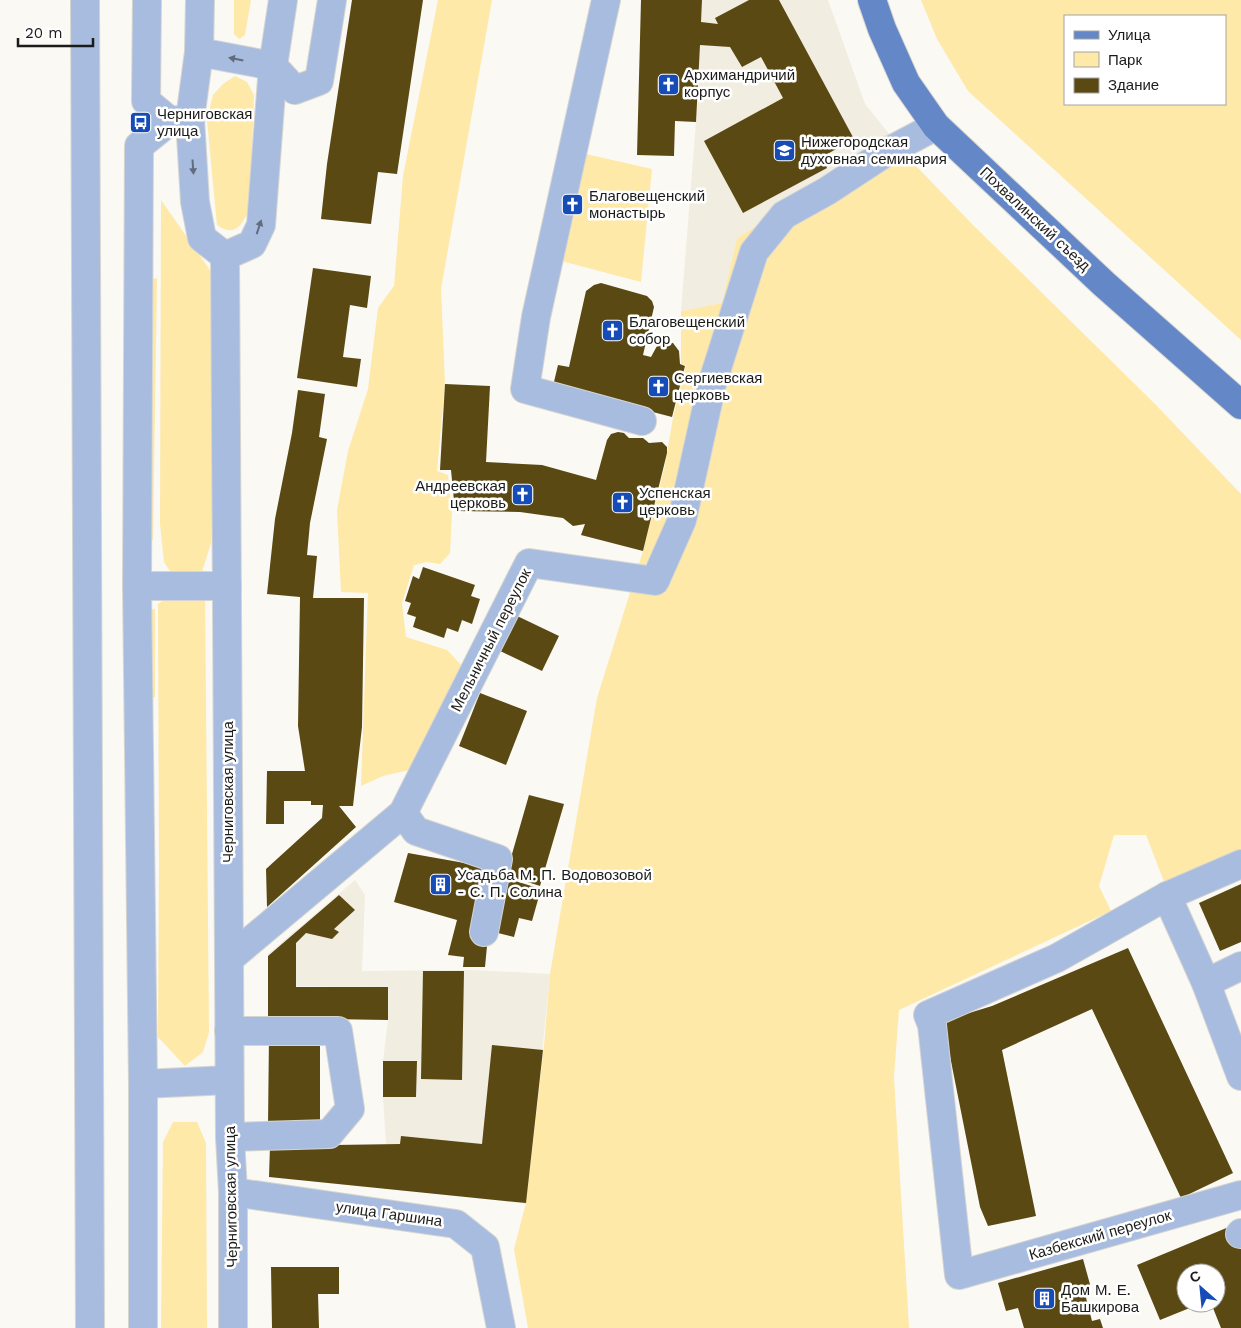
<svg xmlns="http://www.w3.org/2000/svg" width="1241" height="1328" font-family="'Work Sans',sans-serif">
  <style>
    .built { fill: #f1ede1 }
    .green { fill: #fee9a9; fill-rule: evenodd }
    .building { fill: #5a4912 }
    .lines { fill: none; stroke-linecap: round; stroke-linejoin: round }
    .minor-casing { stroke: #d6d5d1; stroke-width: 30 }
    .major-casing { stroke: #d6d5d1; stroke-width: 30 }
    .minor { stroke: #a8bce0; stroke-width: 28 }
    .major { stroke: #6487c8; stroke-width: 28 }
    .oneway { fill: #626c7c }
    .labels { text-anchor: middle; dominant-baseline: central; stroke-width: 5; stroke-linejoin: round; paint-order: stroke }
    .poi-label { font-size: 15px; fill: #1b1b19; stroke: #fff; text-anchor: start }
    .street-label { font-size: 15px; fill: #1b1b19; stroke: #fff }
  </style>
  <rect width="100%" height="100%" fill="#faf9f4"/>
  <g class="built">
    <polygon points="702,0 828,0 865,104 912,162 795,203 737,238 722,303 681,311 696,122"/>
    <polygon points="355,880 365,895 362,971 472,970 550,974 527,1204 476,1198 400,1144 386,1144 383,1097 383,1061 388,1020 388,987 268,986 268,954"/>
  </g>
  <g class="green">
    <polygon points="234,0 251,0 245,35 239,39 234,34"/>
    <polygon points="438,0 492,0 441,289 445,384 437,471 448,475 452,514 450,553 440,564 427,562 414,565 402,603 406,637 447,650 462,666 413,769 383,776 361,786 368,593 341,592 337,510 348,451 368,389 378,308 394,286 403,176"/>
    <path d="M921,0H1241V340L968,91L937,39ZM1065,16H1225V104H1065Z"/>
    <path d="M235,76L247,82L254,95L250,209C241,225 236,238 217,225L207,120L213,95L223,84Z"/>
    <polygon points="892,141 972,224 1156,405 1241,494 1241,852 1165,884 1146,835 1114,835 1099,886 1111,911 899,1010 894,1077 909,1328 528,1328 514,1249 526,1203 544,1046 550,974 597,698 643,551 665,465 673,418 686,365 681,364 681,311 722,303 737,238"/>
    <polygon points="577,152 652,169 641,282 554,259"/>
    <polygon points="161,200 212,273 218,297 211,543 201,575 173,576 164,562 160,524"/>
    <polygon points="157,278 153,540 142,543 143,282"/>
    <polygon points="205,596 209,1032 203,1052 185,1066 158,1037 159,863 158,604 167,598"/>
    <polygon points="155,609 155,697 144,698 143,610"/>
    <polygon points="173,1122 197,1122 206,1143 207,1328 161,1328 163,1142"/>
  </g>
  <g class="building">
    <polygon points="352,0 423,0 397,174 378,172 371,224 321,219 327,164"/>
    <polygon points="641,0 702,0 701,22 718,24 715,18 749,0 779,0 854,139 822,157 827,168 743,213 704,141 783,98 761,57 742,67 730,47 700,45 696,122 675,121 674,156 637,155"/>
    <polygon points="313,268 371,276 367,308 350,305 343,357 361,359 357,387 297,378"/>
    <polygon points="601,283 647,296 652,301 654,307 643,355 651,357 657,346 665,342 673,343 679,351 680,364 685,366 672,417 553,386 558,365 569,367 586,291 594,285"/>
    <polygon points="445,384 490,386 486,462 542,465 596,480 607,440 611,434 618,432 624,433 629,438 643,438 649,443 662,442 667,447 667,453 643,551 581,535 585,524 573,526 563,518 520,512 455,511 451,470 440,470"/>
    <polygon points="298,390 325,394 319,437 327,439 310,523 307,555 317,556 313,598 364,598 362,727 353,806 339,806 356,827 267,907 266,869 322,818 323,805 311,805 311,801 284,801 284,824 266,824 267,771 305,771 298,726 300,597 267,594 275,519 292,433"/>
    <polygon points="423,567 475,585 471,596 480,599 472,624 462,620 458,632 447,628 444,638 413,627 416,617 407,614 411,603 405,601 413,576 419,579"/>
    <polygon points="513,614 559,636 542,671 496,649"/>
    <polygon points="480,693 527,711 506,765 459,746"/>
    <polygon points="529,795 564,804 540,886 506,875"/>
    <polygon points="408,853 487,867 476,920 474,942 487,946 485,967 463,967 464,957 448,955 457,920 394,902"/>
    <polygon points="506,878 541,889 532,921 519,918 514,937 494,932"/>
    <polygon points="1241,884 1241,942 1220,951 1199,903"/>
    <polygon points="339,895 355,910 334,929 339,932 332,939 306,933 296,943 296,987 388,987 388,1020 268,1018 268,956"/>
    <polygon points="1128,948 1233,1173 1181,1198 1092,1009 1002,1050 1036,1216 988,1226 980,1207 943,1021 992,1006"/>
    <polygon points="423,971 464,971 462,1080 421,1079"/>
    <polygon points="269,1036 320,1036 320,1125 268,1125"/>
    <polygon points="492,1045 543,1050 526,1203 269,1177 270,1146 400,1144 401,1136 482,1144"/>
    <polygon points="383,1061 417,1061 416,1097 383,1097"/>
    <polygon points="1236,1224 1241,1236 1241,1328 1221,1328 1211,1303 1216,1303 1216,1273 1186,1273 1186,1303 1202,1303 1160,1320 1137,1265"/>
    <polygon points="1083,1259 1091,1288 1084,1290 1092,1321 1100,1319 1103,1328 1024,1328 1018,1308 1006,1311 998,1283"/>
    <polygon points="271,1267 339,1267 339,1294 318,1294 319,1328 272,1328"/>
  </g>
  <g class="lines">
    <defs>
      <g id="minor">
        <polyline points="85,0 90,1328"/>
        <polyline points="147,0 146,101 170,121"/>
        <polyline points="200,0 199,52 190,119 195,202 202,238 225,256"/>
        <polyline points="606,0 536,317 525,389 642,421"/>
        <polyline points="199,52 273,66 295,90 319,81 332,0"/>
        <polyline points="225,256 230,1137 233,1192 233,1328"/>
        <polyline points="225,256 252,244 261,225 273,66 283,0"/>
        <polyline points="137,586 227,586"/>
        <polyline points="403,813 416,831 498,859 484,932"/>
        <polyline points="1241,864 1167,896 1057,958 928,1015 932,1025 959,1275 1241,1195"/>
        <polyline points="1167,896 1206,983 1241,1076"/>
        <polyline points="229,959 403,813 529,563 655,581 682,520 712,384 754,252 784,215 827,191 885,153 936,126"/>
        <polyline points="1206,983 1241,966"/>
        <polyline points="229,1031 338,1031 350,1109 329,1134 230,1137"/>
        <polyline points="143,1084 229,1080"/>
        <polyline points="233,1192 456,1224 485,1247 501,1328"/>
        <polyline points="1240,1234 1241,1233"/>
        <polyline points="143,1328 143,1084 137,586 139,146 170,121 190,119"/>
      </g>
      <polyline id="major" points="872,0 882,29 906,83 936,126 1104,284 1241,405"/>
    </defs>
    <use href="#minor" class="minor-casing"/>
    <use href="#major" class="major-casing"/>
    <use href="#minor" class="minor"/>
    <use href="#major" class="major"/>
  </g>
  <defs><path id="oneway-solid" d="M-6-.8H1V-3.2L6.5 0L1 3.2V.8H-6Z" transform="scale(1.25)"/></defs>
  <g class="oneway">
    <use href="#oneway-solid" transform="translate(236 59) rotate(-169)"/>
    <use href="#oneway-solid" transform="translate(193 167) rotate(86)"/>
    <use href="#oneway-solid" transform="translate(259 227) rotate(-72)"/>
  </g>
  <defs>
    <symbol id="church-square" viewBox="-11 -11 22 22"><rect x="-9" y="-9" width="18" height="18" rx="4" fill="#154cb8" stroke="#fff"/><path d="M-1.2-6h2.4v3.5h3.3v2.4h-3.3V6h-2.4V-.1h-3.3v-2.4h3.3Z" fill="#fff"/></symbol>
    <symbol id="bus-square" viewBox="-11 -11 22 22"><rect x="-9" y="-9" width="18" height="18" rx="4" fill="#154cb8" stroke="#fff"/><path d="M-5-6H5V4H4V6H2V4H-2V6H-4V4H-5ZM-3.5-4V0h7V-4ZM-3.5 1.2v1.5H-2V1.2ZM2 1.2v1.5H3.5V1.2Z" fill="#fff"/></symbol>
    <symbol id="university-square" viewBox="-11 -11 22 22"><rect x="-9" y="-9" width="18" height="18" rx="4" fill="#154cb8" stroke="#fff"/><path d="M0-5L7-2L0 1L-7-2ZM-4 1L0 2.5L4 1V4Q0 6-4 4Z" fill="#fff"/></symbol>
    <symbol id="building-square" viewBox="-11 -11 22 22"><rect x="-9" y="-9" width="18" height="18" rx="4" fill="#154cb8" stroke="#fff"/><path d="M-4-6H4V6H1V3H-1V6H-4ZM-2.5-4.3h1.7v1.8h-1.7ZM.8-4.3h1.7v1.8H.8ZM-2.5-1h1.7V.8h-1.7ZM.8-1h1.7V.8H.8Z" fill="#fff"/></symbol>
  </defs>
  <g fill-rule="evenodd">
    <use href="#church-square" x="656" y="72" width="25" height="25"/>
    <use href="#bus-square" x="128" y="110" width="25" height="25"/>
    <use href="#university-square" x="772" y="138" width="25" height="25"/>
    <use href="#church-square" x="560" y="192" width="25" height="25"/>
    <use href="#church-square" x="600" y="318" width="25" height="25"/>
    <use href="#church-square" x="646" y="374" width="25" height="25"/>
    <use href="#church-square" x="510" y="482" width="25" height="25"/>
    <use href="#church-square" x="610" y="490" width="25" height="25"/>
    <use href="#building-square" x="428" y="872" width="25" height="25"/>
    <use href="#building-square" x="1032" y="1286" width="25" height="25"/>
  </g>
  <g class="labels">
    <g class="poi-label">
      <text x="684" y="75">Архимандричий<tspan x="684" dy="17">корпус</tspan></text>
      <text x="157" y="114">Черниговская<tspan x="157" dy="17">улица</tspan></text>
      <text x="801" y="142">Нижегородская<tspan x="801" dy="17">духовная семинария</tspan></text>
      <text x="589" y="196">Благовещенский<tspan x="589" dy="17">монастырь</tspan></text>
      <text x="629" y="322">Благовещенский<tspan x="629" dy="17">собор</tspan></text>
      <text x="674" y="378">Сергиевская<tspan x="674" dy="17">церковь</tspan></text>
      <text x="506" y="486" text-anchor="end">Андреевская<tspan x="506" dy="17">церковь</tspan></text>
      <text x="639" y="493">Успенская<tspan x="639" dy="17">церковь</tspan></text>
      <text x="457" y="875">Усадьба М. П. Водовозовой<tspan x="457" dy="17">- С. П. Солина</tspan></text>
      <text x="1061" y="1290">Дом М. Е.<tspan x="1061" dy="17">Башкирова</tspan></text>
    </g>
    <g class="street-label">
      <text transform="translate(1035 219) rotate(43)">Похвалинский съезд</text>
      <text transform="translate(491 640) rotate(-63)">Мельничный переулок</text>
      <text transform="translate(228 792) rotate(-90)">Черниговская улица</text>
      <text transform="translate(231 1197) rotate(-91)">Черниговская улица</text>
      <text transform="translate(389 1214) rotate(8)">улица Гаршина</text>
      <text transform="translate(1100 1235) rotate(-16)">Казбекский переулок</text>
    </g>
  </g>
  <rect x="1064" y="15" width="162" height="90" fill="#ffffff" stroke="#a4a4a3"/>
  <rect x="1074" y="31" width="25" height="8" fill="#6487c8" stroke="#a4a4a3"/>
  <text x="1108" y="40" font-size="15" fill="#1b1b19">Улица</text>
  <rect x="1074" y="52" width="25" height="15" fill="#fee9a9" stroke="#a4a4a3"/>
  <text x="1108" y="65" font-size="15" fill="#1b1b19">Парк</text>
  <rect x="1074" y="78" width="25" height="15" fill="#5a4912" stroke="#a4a4a3"/>
  <text x="1108" y="90" font-size="15" fill="#1b1b19">Здание</text>
  <g transform="translate(1201 1288) rotate(333)"><circle r="24" fill="#ffffff" stroke="#a4a4a3"/>
  <path d="M0-4L9 19L0 12L-9 19Z" fill="#154cb8"/>
  <text y="-8" font-size="14" font-weight="bold" text-anchor="middle" fill="#1b1b19">С</text>
  </g>
  <path d="M18 38v8h75v-8" fill="none" stroke="#1b1b19" stroke-width="2.5"/>
  <text x="25" y="38" font-size="15" fill="#1b1b19" stroke="#ffffff" stroke-width="4" paint-order="stroke">20 m</text>
</svg>
